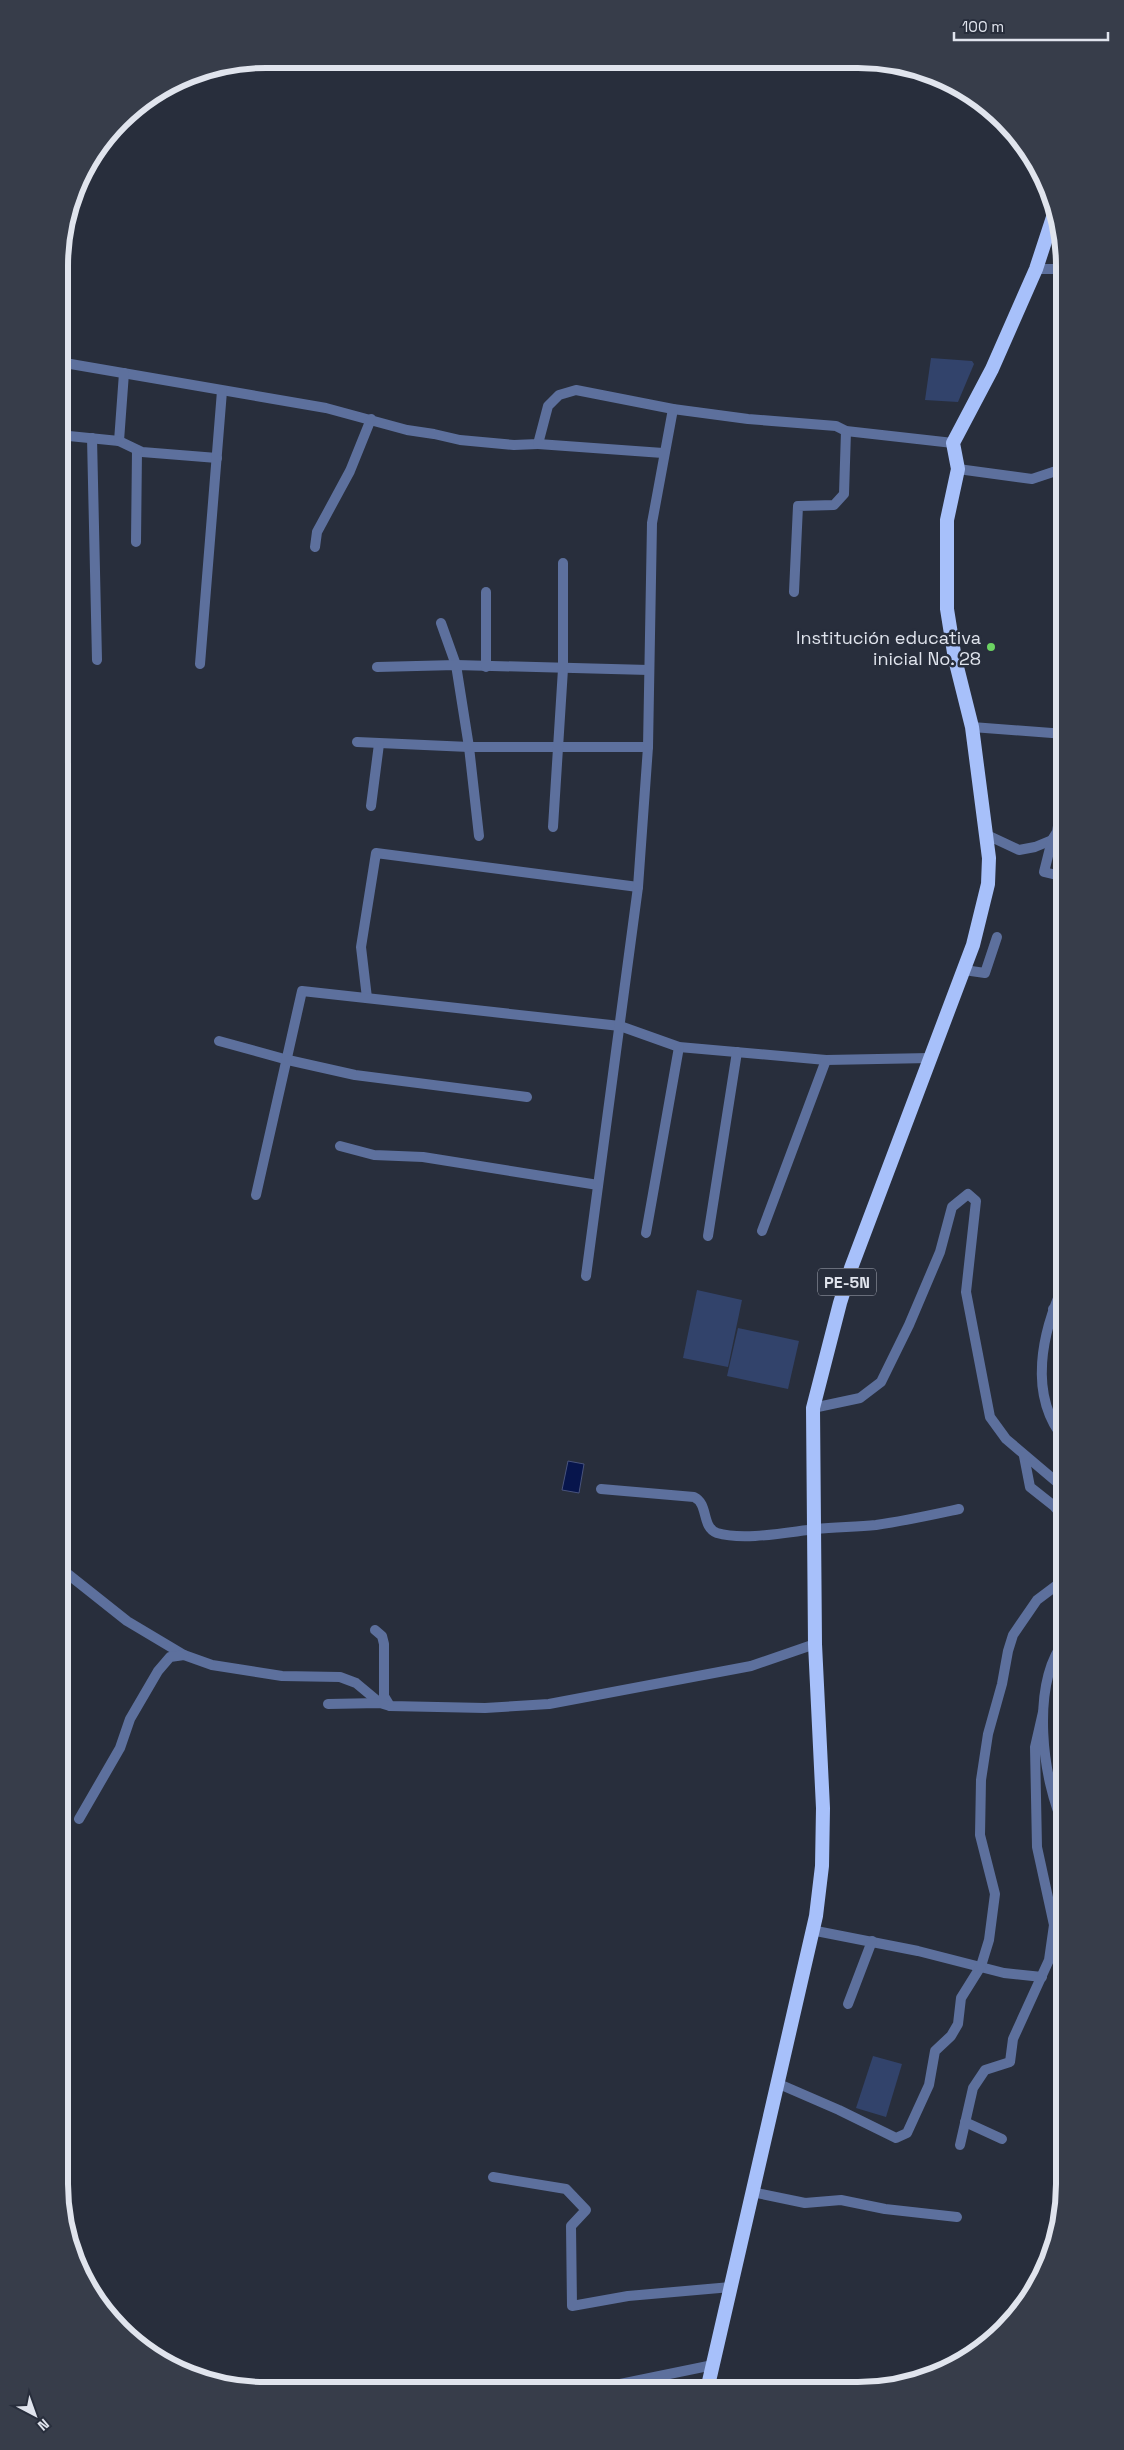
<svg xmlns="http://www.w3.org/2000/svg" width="1124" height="2450" font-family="'Space Grotesk',sans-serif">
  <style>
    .green { fill: #32436b }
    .water { fill: #07154c; stroke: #48537c }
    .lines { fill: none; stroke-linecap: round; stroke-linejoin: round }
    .minor { stroke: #5d709d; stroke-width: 10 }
    .trunk { stroke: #a7c0fa; stroke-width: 14 }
    .poi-dot { fill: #6cd362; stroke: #282e3c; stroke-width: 2 }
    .labels { text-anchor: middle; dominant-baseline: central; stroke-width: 5; stroke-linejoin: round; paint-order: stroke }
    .shield { fill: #282e3c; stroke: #a9adb8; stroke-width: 1 }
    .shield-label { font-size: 16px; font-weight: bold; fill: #e0e4ed }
    .poi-label { font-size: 18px; fill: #e0e4ed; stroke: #282e3c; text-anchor: end }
    .rim { fill: none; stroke: #e0e4ed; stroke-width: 6 }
  </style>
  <rect width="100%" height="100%" fill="#282e3c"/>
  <g class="green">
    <polygon points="931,358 972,361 974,364 958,402 925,400"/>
    <polygon points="697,1290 742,1300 728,1367 683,1358"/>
    <polygon points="738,1328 799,1341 788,1389 727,1376"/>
    <polygon points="873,2056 902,2064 886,2117 856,2108"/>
  </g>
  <polygon class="water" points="568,1461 584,1464 579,1493 562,1490"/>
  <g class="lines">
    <g class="minor">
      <polyline points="1036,269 1065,269"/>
      <polyline points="59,362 326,408 407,430 434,434 460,440 514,445 538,444 548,406 559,395 576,390 673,409 748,419 836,426 846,431 953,443"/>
      <polyline points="59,435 119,441 124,373"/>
      <polyline points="92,438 97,660"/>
      <polyline points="119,441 142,452 217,458"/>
      <polyline points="538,444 663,453"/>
      <polyline points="958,469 1032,479 1065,468"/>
      <polyline points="136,542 137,450"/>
      <polyline points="315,547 317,532 350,471 371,419"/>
      <polyline points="794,592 798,506 834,505 844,494 846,431"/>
      <polyline points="441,623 456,665 469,747 479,836"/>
      <polyline points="200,664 222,391"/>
      <polyline points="377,667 456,665 649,670"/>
      <polyline points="486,667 486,592"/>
      <polyline points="972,727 1065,734"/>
      <polyline points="357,742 469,747 648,747"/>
      <polyline points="371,806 379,744"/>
      <polyline points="553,827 563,669 563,563"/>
      <polyline points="987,835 1019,850 1035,847 1052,840 1057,832 1065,783"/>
      <polyline points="1052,840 1044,872 1065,877"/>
      <polyline points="964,970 985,973 997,937"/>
      <polyline points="367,998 361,947 376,853 638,887"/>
      <polyline points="219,1041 288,1060 355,1075 527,1097"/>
      <polyline points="340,1146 374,1155 423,1157 598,1185"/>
      <polyline points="1060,1188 1065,1183"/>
      <polyline points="256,1195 302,991 620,1026 679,1047 826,1060 930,1058"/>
      <polyline points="762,1231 826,1060"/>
      <polyline points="646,1233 679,1047"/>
      <polyline points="708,1236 737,1052"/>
      <polyline points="586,1276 638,887 648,747 652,523 673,409"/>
      <polyline points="1065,1278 1062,1270 1065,1244"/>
      <polyline points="1053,1309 1058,1328 1065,1391"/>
      <polyline points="813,1408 860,1398 881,1382 909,1325 940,1252 952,1207 968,1194 976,1201 966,1292 990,1417 1006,1439 1065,1489"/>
      <path d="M1065,1440C1027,1395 1042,1331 1065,1282"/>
      <polyline points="1024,1456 1030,1487 1054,1506 1065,1519"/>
      <path d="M601,1489L694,1497C709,1504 701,1527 717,1533C744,1541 788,1532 816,1529C836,1527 856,1527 876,1525C904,1521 931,1515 959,1509"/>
      <polyline points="59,1567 127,1621 184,1655 212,1665 282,1676 340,1677 356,1683 380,1703"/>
      <polyline points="375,1630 382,1636 384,1644 384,1696 390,1706"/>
      <polyline points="328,1704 380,1703 390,1706 485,1708 549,1704 751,1666 815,1644"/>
      <polyline points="79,1819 120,1748 130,1719 158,1671 170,1657 184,1655"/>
      <path d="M1065,1828C1042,1780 1030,1685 1065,1640"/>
      <polyline points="811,1930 918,1951 1004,1973 1042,1977"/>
      <polyline points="848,2004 872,1941"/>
      <polyline points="779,2084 839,2110 896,2138 907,2133 929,2085 935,2051 951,2036 958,2024 961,1998 981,1966 989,1940 995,1894 980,1835 981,1780 988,1734 1002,1684 1008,1651 1013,1635 1037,1600 1065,1579"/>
      <polyline points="965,2122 1002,2139"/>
      <polyline points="960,2145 973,2088 985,2070 1010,2062 1013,2039 1049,1960 1054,1925 1037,1847 1035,1747 1043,1712"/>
      <polyline points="493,2177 566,2189 586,2210 571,2226 572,2306 628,2296 731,2287"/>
      <polyline points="752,2192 805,2203 841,2200 885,2209 957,2217"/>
      <polyline points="1064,2193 1065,2193"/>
      <polyline points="591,2390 713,2365"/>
    </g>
    <polyline class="trunk" points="707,2390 816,1916 822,1866 823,1808 815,1644 813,1408 840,1303 851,1268 973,945 988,884 989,858 972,727 955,659 947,609 947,520 958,469 953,443 992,369 1036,269 1056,208"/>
  </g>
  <circle class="poi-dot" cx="991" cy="647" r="5"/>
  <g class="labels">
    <rect class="shield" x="818" y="1268.5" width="58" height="27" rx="4"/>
    <g class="shield-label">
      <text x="847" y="1282">PE-5N</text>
    </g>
    <g class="poi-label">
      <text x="981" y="637">Institución educativa<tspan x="981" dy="21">inicial No. 28</tspan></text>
    </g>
  </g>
  <path d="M0 0H1124V2450H0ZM266 68H858A198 198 0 0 1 1056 266V2184A198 198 0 0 1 858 2382H266A198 198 0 0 1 68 2184V266A198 198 0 0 1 266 68Z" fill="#373d4a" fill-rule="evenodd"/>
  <path class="rim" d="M266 68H858A198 198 0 0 1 1056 266V2184A198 198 0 0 1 858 2382H266A198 198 0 0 1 68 2184V266A198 198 0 0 1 266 68Z"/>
  <g transform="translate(35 2415) rotate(139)" stroke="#282e3c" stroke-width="4" paint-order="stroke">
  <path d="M0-4L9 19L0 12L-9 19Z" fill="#e0e4ed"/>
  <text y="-8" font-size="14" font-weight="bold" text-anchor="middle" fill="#e0e4ed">N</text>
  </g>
  <path d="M954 32v8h154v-8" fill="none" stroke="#e0e4ed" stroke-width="2.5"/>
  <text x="962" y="32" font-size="15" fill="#e0e4ed" stroke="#282e3c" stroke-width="4" paint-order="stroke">100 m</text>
</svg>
